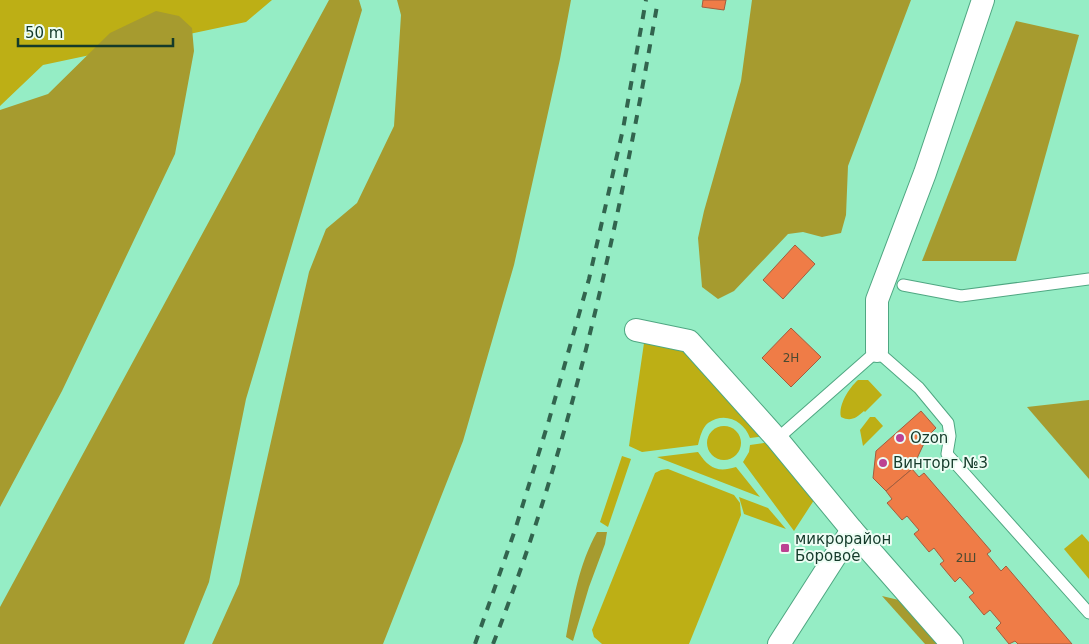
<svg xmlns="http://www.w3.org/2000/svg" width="1089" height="644" font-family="'DejaVu Sans',sans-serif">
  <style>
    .green { fill: #bdaf15 }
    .forest { fill: #a69b2f }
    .building { fill: #ef7c47; stroke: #a35d3e }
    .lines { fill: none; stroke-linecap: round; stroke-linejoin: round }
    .lane-casing { stroke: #4fa782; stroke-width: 13 }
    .street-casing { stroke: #4fa782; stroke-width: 24 }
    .lane { stroke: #fff; stroke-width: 11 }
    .street { stroke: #fff; stroke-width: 22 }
    .rail { stroke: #32644e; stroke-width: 4; stroke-dasharray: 9 9; stroke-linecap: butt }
    .poi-dot { fill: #bc4192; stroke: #edfdf4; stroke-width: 2 }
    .labels { text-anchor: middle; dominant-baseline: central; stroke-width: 4; stroke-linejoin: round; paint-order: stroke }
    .number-label { font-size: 12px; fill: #4b4a31 }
    .poi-label { font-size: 15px; fill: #143a2a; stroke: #edfdf4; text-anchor: start }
  </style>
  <rect width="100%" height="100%" fill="#95edc5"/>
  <g class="green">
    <polygon points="0,0 272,0 246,22 43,65 0,106"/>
    <path d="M644,343L687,352L766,436L750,438C744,421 725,411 708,423C702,428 700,437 698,445L642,452L629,446Z"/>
    <path d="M858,380H868L882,395L865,412L864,411C856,418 851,422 841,417C838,405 849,388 858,380Z"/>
    <polygon points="870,417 875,417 883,426 863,446 860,430"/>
    <circle cx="724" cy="443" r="17"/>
    <polygon points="770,442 818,494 794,531 743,462 749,452 750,445"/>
    <path d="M698,452C709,468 717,473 736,467L760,497L657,457Z"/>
    <polygon points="622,456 631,459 608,527 600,522"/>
    <polygon points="668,469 734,495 740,503 741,515 689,644 602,644 594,637 592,630 655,473 661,470"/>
    <polygon points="739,497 768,508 786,529 744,514"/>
    <polygon points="1082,534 1089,542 1089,579 1064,549"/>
  </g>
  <g class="forest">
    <polygon points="329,0 359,0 362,10 246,399 209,582 184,644 0,644 0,607"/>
    <polygon points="397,0 571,0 560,59 514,265 463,441 383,644 212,644 239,584 309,272 326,229 357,203 394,126 401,15"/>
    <polygon points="752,0 911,0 848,166 846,215 841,233 822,237 803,232 788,234 734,291 718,299 702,287 698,238 704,211 741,81"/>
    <polygon points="156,11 179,16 192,28 194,51 175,154 62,391 0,507 0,110 48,94 110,33"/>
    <polygon points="1016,21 1079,35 1016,261 922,261"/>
    <polygon points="1089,400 1089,479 1027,407"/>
    <path d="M597,532H607L605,544L589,587L573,641L566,637C573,601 579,564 597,532Z"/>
    <polygon points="882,596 903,601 943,644 925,644"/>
  </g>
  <g class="building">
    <polygon points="703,0 726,0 724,10 702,7"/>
    <polygon points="795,245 815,264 783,299 763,280"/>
    <polygon points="791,328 821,357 791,387 762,358"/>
    <polygon points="921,411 936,428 927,437 912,469 886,491 873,478 876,451"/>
    <polygon points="912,469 919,477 924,473 991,551 987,554 1001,571 1006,566 1072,644 1018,644 1015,641 1009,644 996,628 1001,623 990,610 984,615 969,597 974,593 960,577 955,582 940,564 944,561 934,548 929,552 914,534 919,530 907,516 902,520 887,503 892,499 886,491"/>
  </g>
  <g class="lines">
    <defs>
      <g id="lane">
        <polyline points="903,285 961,296 1089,279"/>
        <polyline points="777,439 877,351 919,388 948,423 950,436 947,454 1089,613"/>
      </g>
      <g id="street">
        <polyline points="636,330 689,341 777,439 852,530 952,644"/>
        <polyline points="877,351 877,300 925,173 983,0"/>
        <polyline points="779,644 852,530"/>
      </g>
    </defs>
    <use href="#lane" class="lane-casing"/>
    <use href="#street" class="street-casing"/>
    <use href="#lane" class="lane"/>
    <use href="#street" class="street"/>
    <g class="rail">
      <polyline points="475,644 515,530 549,420 589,279 623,129 646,0"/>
      <path d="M493,644C574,437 620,219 658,0"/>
    </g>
  </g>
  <g class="poi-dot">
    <circle cx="900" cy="438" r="5"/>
    <circle cx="883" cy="463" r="5"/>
    <rect x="780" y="543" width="10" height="10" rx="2.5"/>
  </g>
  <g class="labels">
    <g class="number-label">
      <text x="791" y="358">2Н</text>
      <text x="966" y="558">2Ш</text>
    </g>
    <g class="poi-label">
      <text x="910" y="438">Ozon</text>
      <text x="893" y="463">Винторг №3</text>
      <text x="795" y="539">микрорайон<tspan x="795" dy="17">Боровое</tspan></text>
    </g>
  </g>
  <path d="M18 38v8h155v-8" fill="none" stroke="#143a2a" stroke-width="2.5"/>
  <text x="25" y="38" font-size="15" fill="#143a2a" stroke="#edfdf4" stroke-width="4" paint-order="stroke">50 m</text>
</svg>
